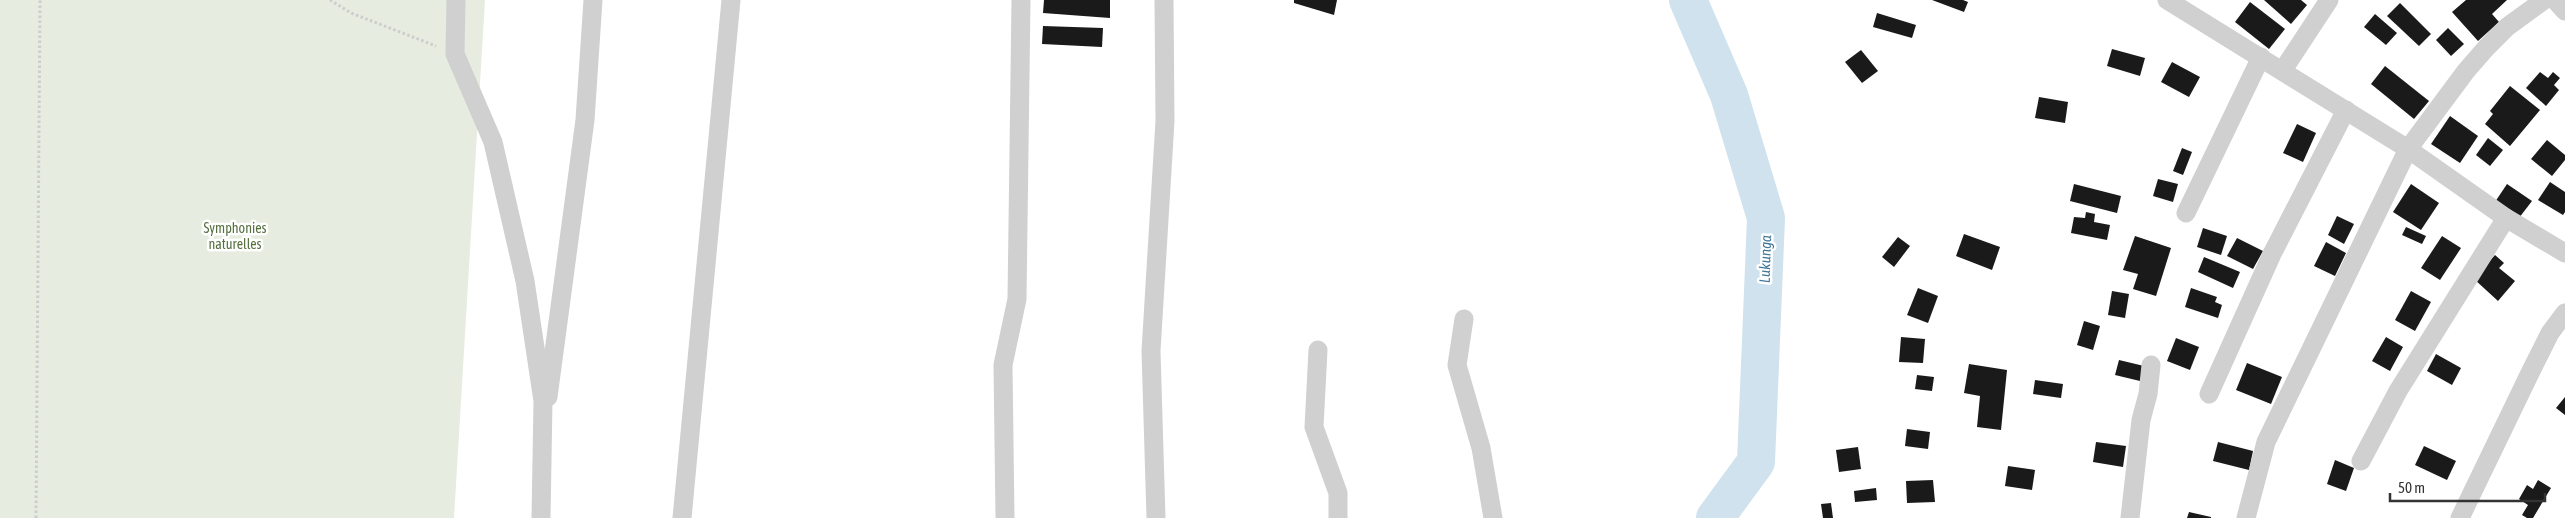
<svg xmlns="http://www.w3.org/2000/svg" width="2565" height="518" font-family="'Asap Condensed',sans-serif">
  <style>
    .green { fill: #e6ecdf }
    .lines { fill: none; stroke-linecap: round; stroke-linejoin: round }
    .river { stroke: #cfe2ee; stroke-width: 38 }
    .building { fill: #1a1a1a }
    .path { stroke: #cdcdcd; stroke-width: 3; stroke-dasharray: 2.5 2.5; stroke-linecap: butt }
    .street { stroke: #d0d0d0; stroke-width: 19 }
    .labels { text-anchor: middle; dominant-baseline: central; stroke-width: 5; stroke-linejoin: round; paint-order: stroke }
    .park-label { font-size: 14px; fill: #56703f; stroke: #fff }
    .water-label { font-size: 15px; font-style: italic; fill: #3f7597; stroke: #fff }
  </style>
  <rect width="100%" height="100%" fill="#fff"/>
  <polygon class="green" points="0,0 485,0 454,518 0,518"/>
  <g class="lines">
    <polyline class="river" points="1688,0 1729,95 1766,218 1756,462 1715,518"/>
  </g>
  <g class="building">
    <polygon points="1044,0 1110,0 1110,18 1043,13"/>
    <polygon points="1294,0 1337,0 1334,15 1294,3"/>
    <polygon points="1932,0 1963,0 1968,2 1964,12"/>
    <polygon points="2264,0 2301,0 2307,5 2291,24"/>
    <polygon points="2466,0 2507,0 2492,14 2499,22 2478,41 2452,12"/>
    <polygon points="2250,2 2285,29 2269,49 2235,22"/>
    <polygon points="2400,3 2431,34 2419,46 2387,16"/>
    <polygon points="1877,13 1916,25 1912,38 1873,27"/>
    <polygon points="2375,14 2397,33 2386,45 2364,27"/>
    <polygon points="1043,26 1103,28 1102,47 1042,44"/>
    <polygon points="2448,28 2464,44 2451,56 2436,40"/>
    <polygon points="2112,49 2145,58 2140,76 2107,66"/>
    <polygon points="1861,50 1878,71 1862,83 1845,62"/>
    <polygon points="2172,62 2200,77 2189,97 2161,82"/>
    <polygon points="2385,66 2429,101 2414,119 2371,84"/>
    <polygon points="2540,72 2548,78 2553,72 2560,78 2554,85 2559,90 2546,106 2526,88"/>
    <polygon points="2510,86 2540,110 2510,146 2485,124 2493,114 2490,111"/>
    <polygon points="2039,97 2068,102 2065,123 2035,118"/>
    <polygon points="2450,116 2478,136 2460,163 2431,144"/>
    <polygon points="2297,124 2316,133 2303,162 2283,153"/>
    <polygon points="2488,138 2503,150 2490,166 2476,155"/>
    <polygon points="2547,140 2565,155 2565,160 2552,176 2531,159"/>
    <polygon points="2182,148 2192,152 2183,175 2173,171"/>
    <polygon points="2158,179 2178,184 2173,202 2153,196"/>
    <polygon points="2550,182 2565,192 2565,212 2563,215 2538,200"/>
    <polygon points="2074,184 2121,196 2117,213 2070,201"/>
    <polygon points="2411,184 2439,203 2421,230 2393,212"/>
    <polygon points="2507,184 2532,201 2519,218 2495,202"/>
    <polygon points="2086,212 2095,214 2094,222 2110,225 2107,240 2071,233 2074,217 2085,218"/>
    <polygon points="2337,216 2354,224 2344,244 2328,235"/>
    <polygon points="2406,227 2426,236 2422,244 2402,235"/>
    <polygon points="2203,228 2227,236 2221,255 2197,247"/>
    <polygon points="1964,234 2000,247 1992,270 1956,256"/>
    <polygon points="2135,236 2171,248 2156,296 2133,289 2138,274 2123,270"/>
    <polygon points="2442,236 2461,248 2440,280 2421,268"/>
    <polygon points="1898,237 1910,246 1894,267 1882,257"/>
    <polygon points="2237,238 2263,251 2253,269 2227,256"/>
    <polygon points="2326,242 2346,253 2335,276 2314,266"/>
    <polygon points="2495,255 2504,263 2499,268 2515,281 2498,301 2474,279"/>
    <polygon points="2204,257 2240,272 2233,288 2198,272"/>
    <polygon points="1918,288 1938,296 1928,323 1907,315"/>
    <polygon points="2191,288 2217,297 2215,302 2222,305 2218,318 2185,307"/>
    <polygon points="2112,291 2129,294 2125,318 2108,315"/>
    <polygon points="2411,291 2431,302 2415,331 2395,320"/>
    <polygon points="2084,321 2100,326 2093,350 2077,345"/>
    <polygon points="1901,337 1925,339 1923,363 1899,362"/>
    <polygon points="2386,337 2403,347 2390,371 2372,361"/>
    <polygon points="2176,338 2199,347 2190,370 2167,361"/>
    <polygon points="2436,354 2461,368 2452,385 2427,371"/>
    <polygon points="2119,360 2144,366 2140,381 2115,375"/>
    <polygon points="2247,363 2282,377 2271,404 2236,390"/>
    <polygon points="1969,364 2007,370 2001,430 1977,427 1980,396 1964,393"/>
    <polygon points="1917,375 1934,377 1932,391 1915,389"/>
    <polygon points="2035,380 2063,384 2061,398 2033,394"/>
    <polygon points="2565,397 2565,415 2556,408"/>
    <polygon points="1907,429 1930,432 1928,449 1905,446"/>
    <polygon points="2096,442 2126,446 2123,467 2093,462"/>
    <polygon points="2218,442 2253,451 2249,470 2213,461"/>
    <polygon points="2424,446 2456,461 2447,480 2415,465"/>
    <polygon points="1858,447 1861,469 1839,472 1836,450"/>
    <polygon points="2335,460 2354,468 2346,491 2327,484"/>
    <polygon points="2008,466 2035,470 2032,490 2005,486"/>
    <polygon points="1933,480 1935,502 1907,503 1906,481"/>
    <polygon points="2538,480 2551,488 2533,518 2527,518 2522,515 2528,505 2519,499 2527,485 2533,489"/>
    <polygon points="1876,488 1877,500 1855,502 1854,491"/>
    <polygon points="1831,503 1833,518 1823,518 1821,504"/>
    <polygon points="2189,512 2211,517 2211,518 2187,518"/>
  </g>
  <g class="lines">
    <g class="path">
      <polyline points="330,0 351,13 436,46"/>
      <polyline points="36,518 40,0"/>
    </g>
    <g class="street">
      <polyline points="456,0 455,54 493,142 525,281 543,401 541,518"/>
      <polyline points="2167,0 2408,149 2506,218 2565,253"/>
      <polyline points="2555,0 2565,11"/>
      <polyline points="2283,70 2329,0"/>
      <polyline points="2186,213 2261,57"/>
      <polyline points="1464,319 1457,365 1481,448 1493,518"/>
      <polyline points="1318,350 1314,427 1338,493 1338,518"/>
      <polyline points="2209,394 2272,254 2346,110"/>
      <polyline points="548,397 585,120 593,0"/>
      <polyline points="2361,461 2398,391 2506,218"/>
      <polyline points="682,518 731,0"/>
      <polyline points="1005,518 1003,365 1017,299 1021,0"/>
      <polyline points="1156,518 1151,351 1165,121 1164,0"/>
      <polyline points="2130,518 2141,420 2148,394 2151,365"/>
      <polyline points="2246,518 2266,442 2408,149 2466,71 2486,48 2507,27 2544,0"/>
      <polyline points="2460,518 2530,373 2550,333 2565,313"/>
    </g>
  </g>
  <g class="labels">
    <g class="park-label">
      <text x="235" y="228">Symphonies<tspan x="235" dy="16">naturelles</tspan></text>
    </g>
    <g class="water-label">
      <text transform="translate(1765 259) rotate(-88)">Lukunga</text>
    </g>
  </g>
  <path d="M2390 493v8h155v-8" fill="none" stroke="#333333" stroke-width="2.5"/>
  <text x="2398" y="493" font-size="15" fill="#333333" stroke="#ffffff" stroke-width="4" paint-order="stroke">50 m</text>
</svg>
